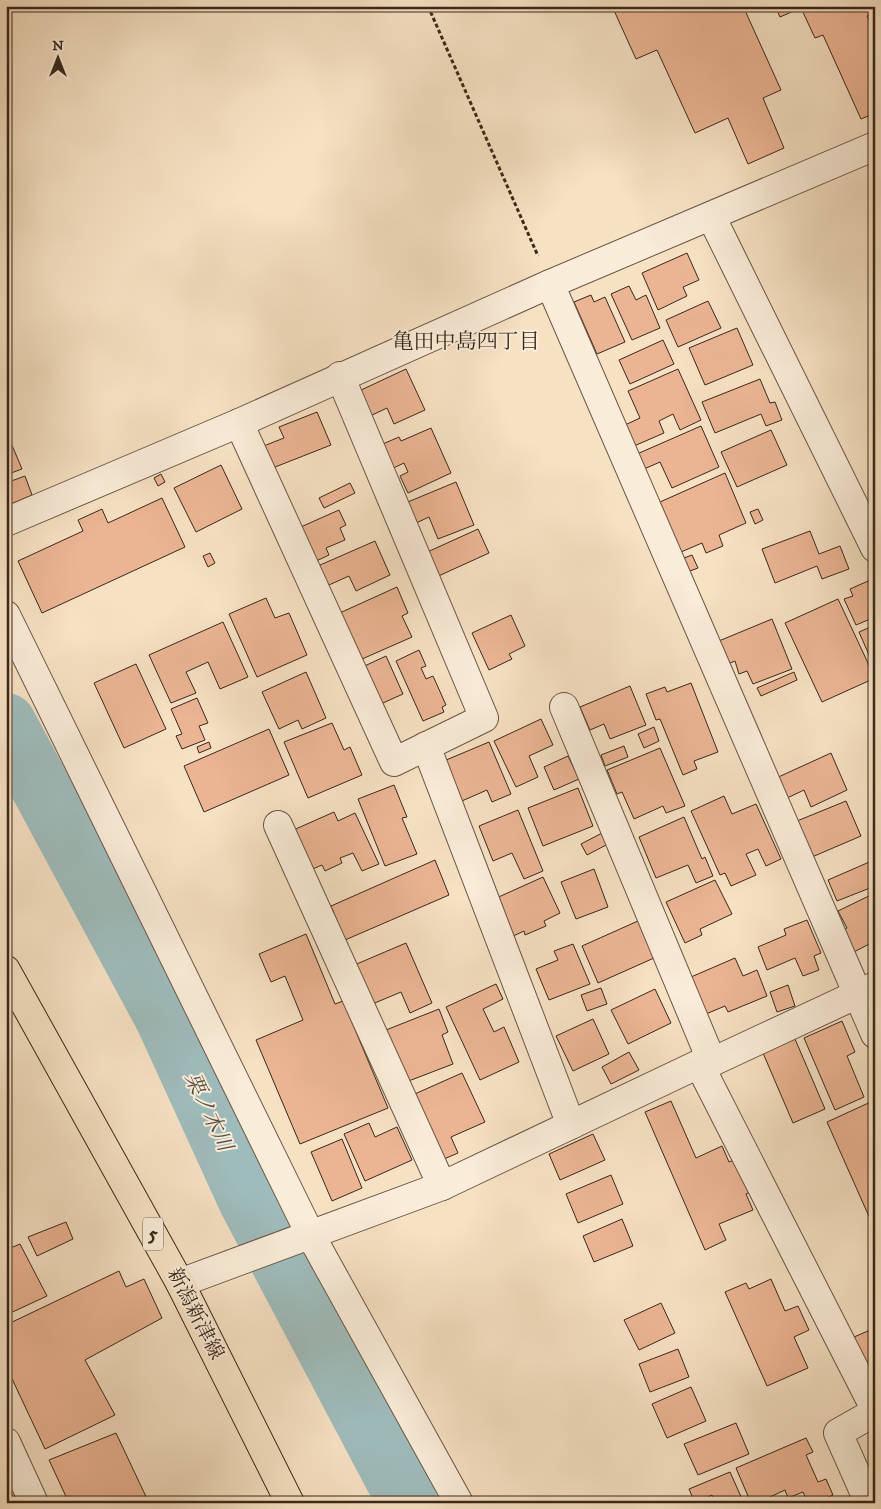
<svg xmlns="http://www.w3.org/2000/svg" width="881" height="1509" font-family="'IM FELL DW Pica','Noto Serif JP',serif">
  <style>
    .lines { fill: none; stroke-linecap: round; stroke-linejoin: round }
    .river { stroke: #9ebcbb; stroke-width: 60 }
    .building { fill: #ebb593; stroke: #3a2819 }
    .minor-casing { stroke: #695644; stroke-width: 30 }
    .major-casing { stroke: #3a2819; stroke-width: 30 }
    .path { stroke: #3a2819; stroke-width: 3; stroke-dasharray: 4 2.5; stroke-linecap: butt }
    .minor { stroke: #f9ecd8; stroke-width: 28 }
    .major { stroke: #f6e1c3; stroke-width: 28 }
    .labels { text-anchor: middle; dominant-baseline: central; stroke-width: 4; stroke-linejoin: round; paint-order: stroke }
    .shield { fill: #f9ecd8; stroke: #736352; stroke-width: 1 }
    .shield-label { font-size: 19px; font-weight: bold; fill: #3a2819 }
    .street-label { font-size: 20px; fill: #3a2819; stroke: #f9ecd8 }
    .neighbourhood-label { font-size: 21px; fill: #3a2819; stroke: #f9ecd8 }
    .water-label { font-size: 21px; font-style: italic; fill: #534d42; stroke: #f9ecd8 }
  </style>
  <rect width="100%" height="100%" fill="#f6e1c3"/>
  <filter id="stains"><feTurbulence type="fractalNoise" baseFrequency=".004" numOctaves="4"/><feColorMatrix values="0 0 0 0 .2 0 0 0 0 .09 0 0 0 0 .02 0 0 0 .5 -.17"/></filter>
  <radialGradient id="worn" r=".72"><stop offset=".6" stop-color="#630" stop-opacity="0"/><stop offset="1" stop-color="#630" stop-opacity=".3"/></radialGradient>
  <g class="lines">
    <polyline class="river" points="6,723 165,1018 249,1202 408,1503"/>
  </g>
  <g class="building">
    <polygon points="612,6 743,6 781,90 763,98 784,148 748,164 728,118 695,133 657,50 636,59"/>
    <polygon points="775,6 875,6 875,13 867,16 875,32 875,113 861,119 823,35 815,38 801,8 780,17"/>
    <polygon points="687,253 699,280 683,287 687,296 658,310 642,273"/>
    <polygon points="629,286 636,300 646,295 660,328 632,340 611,294"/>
    <polygon points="591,295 594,302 605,297 625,342 597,354 574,302"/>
    <polygon points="708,301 721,328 678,347 666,320"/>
    <polygon points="737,328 753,365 705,385 689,348"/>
    <polygon points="663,340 674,364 630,384 619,360"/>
    <polygon points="406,369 425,410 394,424 387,408 370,416 359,391"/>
    <polygon points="678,369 701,420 680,430 673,414 659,421 664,433 634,446 625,425 640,418 628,391"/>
    <polygon points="760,379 770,403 775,402 782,420 766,426 761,414 715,433 702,402"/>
    <polygon points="317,412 331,445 270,469 261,447 284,438 279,427"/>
    <polygon points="701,426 719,467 672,488 660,462 644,469 637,454"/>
    <polygon points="431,428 451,473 408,493 400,476 408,472 404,463 389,470 378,446 399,437 401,441"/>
    <polygon points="771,430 787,465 737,487 721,452"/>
    <polygon points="6,431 22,469 6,475"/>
    <polygon points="221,465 242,509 196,532 174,488"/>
    <polygon points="725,473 746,523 719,535 723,546 706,553 702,543 681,552 660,502"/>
    <polygon points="161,474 165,482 158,486 154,478"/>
    <polygon points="25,476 32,495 6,506 6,483"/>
    <polygon points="456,482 474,525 438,539 429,517 412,525 403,504"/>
    <polygon points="350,483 355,493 324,508 319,498"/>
    <polygon points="162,498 185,547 42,613 18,561 83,531 78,520 102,509 108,523"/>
    <polygon points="758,509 763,520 755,524 750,512"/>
    <polygon points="339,510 346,525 340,528 345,540 326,548 329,555 310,564 294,530"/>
    <polygon points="478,529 489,553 434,578 423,554"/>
    <polygon points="810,531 819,554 840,546 849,569 822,579 817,566 775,583 762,549"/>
    <polygon points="375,541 390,575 356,591 349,576 320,589 311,569"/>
    <polygon points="210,553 215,563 208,567 203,556"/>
    <polygon points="692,555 698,568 690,571 684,558"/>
    <polygon points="875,578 875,617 856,625 844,599 853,596 850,589"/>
    <polygon points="397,587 408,613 402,616 412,637 353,663 333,616"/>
    <polygon points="266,598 275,618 289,613 307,655 257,677 229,614"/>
    <polygon points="838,599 875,678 822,702 785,623"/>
    <polygon points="511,615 525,646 509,654 512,659 489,670 472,633"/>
    <polygon points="772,619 792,669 753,684 747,671 739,674 735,661 723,666 714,643"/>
    <polygon points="223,622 248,677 220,689 208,662 186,672 196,693 171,703 149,655"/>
    <polygon points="875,625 875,663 873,664 859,632"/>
    <polygon points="419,650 426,666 421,668 426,679 433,676 446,705 442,707 444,712 423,721 396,661"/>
    <polygon points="386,656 403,694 374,707 356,670"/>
    <polygon points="136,664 166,729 124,748 94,683"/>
    <polygon points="306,672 326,718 302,729 298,720 279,729 262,692"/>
    <polygon points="794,672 797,680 761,696 757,688"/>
    <polygon points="691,683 718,752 694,761 697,769 683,775 660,719 656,720 646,694 665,687 667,692"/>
    <polygon points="630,686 646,725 610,739 604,724 590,730 580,707"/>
    <polygon points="197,698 208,723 199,726 205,740 182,749 176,736 182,734 171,709"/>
    <polygon points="541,719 553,745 529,756 538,777 516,787 494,741"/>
    <polygon points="332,723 344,750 350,747 362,775 308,798 284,742"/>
    <polygon points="654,727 659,741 644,748 638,734"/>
    <polygon points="269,729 289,775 204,812 184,766"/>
    <polygon points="209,742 211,748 199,753 197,747"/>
    <polygon points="489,742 511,794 492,802 487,790 455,804 439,763"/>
    <polygon points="624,746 628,757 605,766 601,755"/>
    <polygon points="660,748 685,806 666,813 663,806 634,819 622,792 617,794 607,770"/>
    <polygon points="831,753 847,790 811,807 804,790 783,800 774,779"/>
    <polygon points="568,756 579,779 554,790 544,767"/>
    <polygon points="394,785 407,817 402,818 417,854 385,866 358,799"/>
    <polygon points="578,788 593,826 543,846 528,808"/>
    <polygon points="724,796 732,814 756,804 781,859 766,866 758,849 746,854 756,875 731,886 725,873 720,875 691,811"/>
    <polygon points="846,801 861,836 812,857 797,821"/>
    <polygon points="518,810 543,871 524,879 512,853 493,861 479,826"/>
    <polygon points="334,812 338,821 355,813 379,864 362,871 353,853 340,858 342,863 325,871 322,865 308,871 289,832"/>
    <polygon points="684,817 702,859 705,857 713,876 696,883 688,865 656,878 639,837"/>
    <polygon points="604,832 610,843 587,855 581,844"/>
    <polygon points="435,860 449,895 345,940 331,906"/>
    <polygon points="874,860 875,886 837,901 828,880"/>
    <polygon points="594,869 608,907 576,919 561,882"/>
    <polygon points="543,877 560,913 544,921 546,926 525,935 524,931 509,938 492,900"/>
    <polygon points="715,880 732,914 700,929 702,935 685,943 666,902"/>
    <polygon points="875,893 875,941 850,954 839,931 847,928 838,911"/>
    <polygon points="807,920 821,953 814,956 819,970 803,976 795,958 767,970 758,947 786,935 784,929"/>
    <polygon points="638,921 654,958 598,983 582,946"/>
    <polygon points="306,934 335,1004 343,1001 388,1108 300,1144 256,1040 303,1020 285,976 271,982 259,954"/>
    <polygon points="406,943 432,1003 410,1013 401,992 370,1005 352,966"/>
    <polygon points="573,944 590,984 549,1000 536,969 558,960 554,951"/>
    <polygon points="735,958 743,976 757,970 767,996 728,1012 725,1006 706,1014 691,977"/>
    <polygon points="496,984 503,999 483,1009 494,1032 504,1027 519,1062 480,1080 446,1007"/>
    <polygon points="788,985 795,1006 777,1012 770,992"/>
    <polygon points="601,988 607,1004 587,1011 581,995"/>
    <polygon points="655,989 671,1023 628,1044 611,1010"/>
    <polygon points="439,1009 448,1032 442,1035 453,1064 406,1082 386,1030"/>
    <polygon points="593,1019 609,1054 573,1071 556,1036"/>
    <polygon points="842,1021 855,1052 847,1056 864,1097 835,1110 804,1038"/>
    <polygon points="795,1039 825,1109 793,1123 763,1053"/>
    <polygon points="629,1052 639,1070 611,1084 602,1067"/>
    <polygon points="462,1073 485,1122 451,1137 458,1153 437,1162 408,1097"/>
    <polygon points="875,1100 875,1230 827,1122"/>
    <polygon points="671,1101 696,1158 722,1146 729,1162 741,1157 755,1190 746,1194 753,1210 719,1224 726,1240 705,1250 645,1112"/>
    <polygon points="369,1123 375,1137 397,1127 412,1160 365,1181 344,1134"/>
    <polygon points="593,1134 605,1160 560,1180 549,1154"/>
    <polygon points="342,1139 362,1188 332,1201 311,1152"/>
    <polygon points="611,1175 623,1204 578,1223 566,1194"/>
    <polygon points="622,1219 633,1246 594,1262 583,1236"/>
    <polygon points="66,1222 73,1239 37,1256 28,1237"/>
    <polygon points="20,1244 47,1296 6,1315 6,1250"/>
    <polygon points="119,1271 126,1287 144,1279 162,1318 85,1360 115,1415 45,1449 6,1366 6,1325"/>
    <polygon points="771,1279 785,1311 798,1306 809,1330 794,1337 808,1368 767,1386 725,1292 746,1283 749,1289"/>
    <polygon points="661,1303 675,1333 639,1350 624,1320"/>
    <polygon points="875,1328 875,1383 854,1337"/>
    <polygon points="678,1349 689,1377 650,1392 639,1364"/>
    <polygon points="691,1387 706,1421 667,1438 652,1404"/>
    <polygon points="736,1423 749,1454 698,1475 684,1444"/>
    <polygon points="116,1433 149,1503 69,1503 49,1460"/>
    <polygon points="806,1438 813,1452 806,1455 818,1482 826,1479 833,1495 815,1503 808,1503 803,1492 788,1498 785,1490 757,1503 751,1503 736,1468"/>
    <polygon points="730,1472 742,1499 734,1503 715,1503 712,1495 695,1503 689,1489"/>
    <polygon points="6,1474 19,1502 6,1503"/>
  </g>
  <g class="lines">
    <defs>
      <g id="minor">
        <polyline points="711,216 875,548"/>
        <polyline points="550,284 875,1034"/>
        <polyline points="239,423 394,762 484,718 340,376"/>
        <polyline points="6,522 239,423 550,284 875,146"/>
        <polyline points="6,615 310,1234 459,1503"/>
        <polyline points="564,707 712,1062"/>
        <polyline points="426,746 571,1125"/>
        <polyline points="278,825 442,1186"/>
        <polyline points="699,1064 875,1409"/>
        <polyline points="180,1283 442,1186 699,1064 712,1062 875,986"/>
        <polyline points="6,1442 34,1503"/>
        <polyline points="869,1503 838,1433 875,1412"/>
      </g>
      <polyline id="major" points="6,970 180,1283 290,1503"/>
    </defs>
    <use href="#minor" class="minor-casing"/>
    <use href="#major" class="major-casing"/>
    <polyline class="path" points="428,6 538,256"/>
    <use href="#minor" class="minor"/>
    <use href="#major" class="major"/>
  </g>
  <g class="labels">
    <rect class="shield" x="143" y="1217.5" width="20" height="33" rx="4"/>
    <g class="shield-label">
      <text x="153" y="1234">5</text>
    </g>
    <g class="street-label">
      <text transform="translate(195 1314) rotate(63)">新潟新津線</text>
    </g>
    <g class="neighbourhood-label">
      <text x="466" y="342">亀田中島四丁目</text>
    </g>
    <g class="water-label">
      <text transform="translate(208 1112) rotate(65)">栗ノ木川</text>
    </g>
  </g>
  <rect width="881" height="1509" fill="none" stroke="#f6e1c3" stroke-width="25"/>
  <rect x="8" y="8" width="866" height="1494" fill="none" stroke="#3a2819" stroke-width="2.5"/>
  <rect x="12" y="12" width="856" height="1484" fill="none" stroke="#3a2819"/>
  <g transform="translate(58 58)" stroke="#f9ecd8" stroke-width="4" paint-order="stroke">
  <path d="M0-4L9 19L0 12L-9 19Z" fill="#3a2819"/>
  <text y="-8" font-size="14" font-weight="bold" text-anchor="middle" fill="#3a2819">N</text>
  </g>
  <rect width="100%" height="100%" filter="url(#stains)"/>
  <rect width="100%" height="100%" fill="url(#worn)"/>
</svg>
